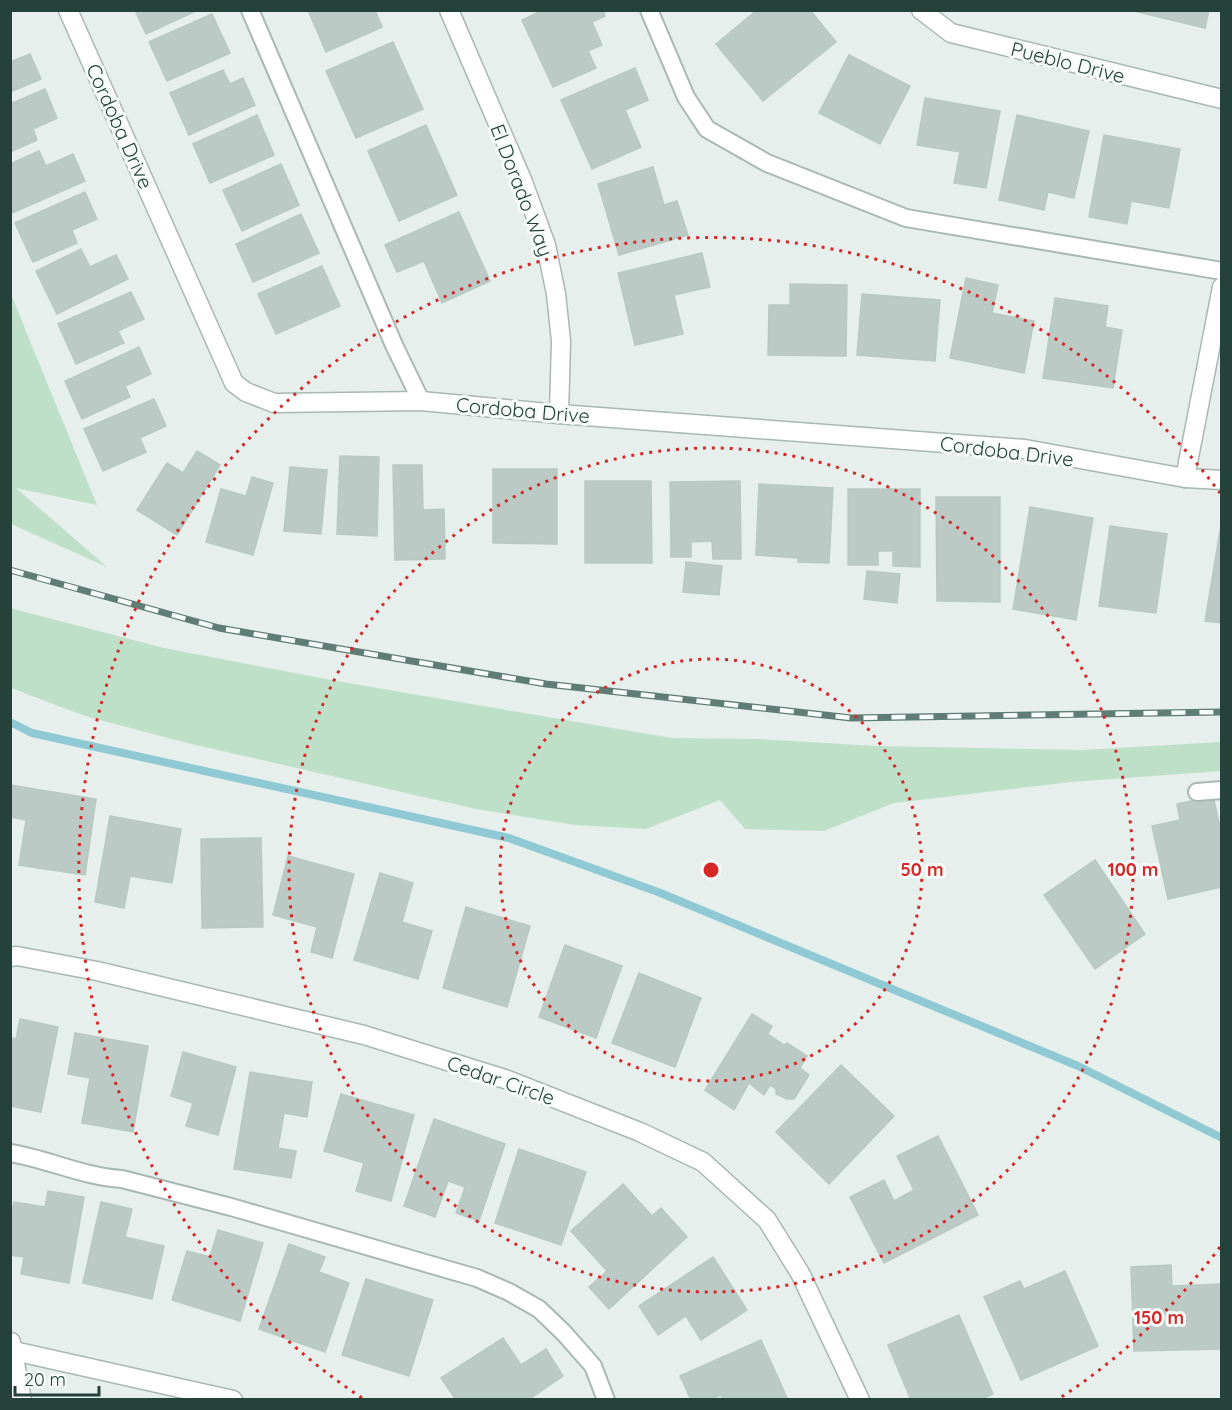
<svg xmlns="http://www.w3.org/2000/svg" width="1232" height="1410" font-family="Quicksand,sans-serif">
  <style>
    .green { fill: #bfe0c8 }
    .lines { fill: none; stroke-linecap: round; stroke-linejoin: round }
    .stream { stroke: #8ec9d4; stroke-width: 8 }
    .building { fill: #bbcac4; stroke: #b8c9c2; stroke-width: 1.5 }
    .lane-casing { stroke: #a8b8b2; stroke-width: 20 }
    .street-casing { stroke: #a8b8b2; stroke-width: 21 }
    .lane { stroke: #fff; stroke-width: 16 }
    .street { stroke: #fff; stroke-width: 18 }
    .rail-casing { stroke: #5f7d75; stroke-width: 7 }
    .rail { stroke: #f7fbf9; stroke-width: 4.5; stroke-dasharray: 14; stroke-linecap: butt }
    .ring { fill: none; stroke: #d62828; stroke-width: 3; stroke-dasharray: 3 6 }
    .labels { text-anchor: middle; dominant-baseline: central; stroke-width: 6; stroke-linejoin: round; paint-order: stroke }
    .street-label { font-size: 20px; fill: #24423a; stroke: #f7fbf9 }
    .centre { fill: #d62828; stroke: #f7fbf9; stroke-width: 3 }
    .ring-label { font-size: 18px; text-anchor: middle; font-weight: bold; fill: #d62828; stroke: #f7fbf9; stroke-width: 6; stroke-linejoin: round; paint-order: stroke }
  </style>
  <rect width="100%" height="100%" fill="#e6efeb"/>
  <g class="green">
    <polygon points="10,292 97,505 16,488 107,567 11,524"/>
    <polygon points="10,608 164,648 342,682 672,738 759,739 876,746 1082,750 1221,742 1221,771 1071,782 894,803 824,831 745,829 720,800 646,829 575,825 476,809 183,742 85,716 11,688"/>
  </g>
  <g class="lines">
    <polyline class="stream" points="10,722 32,733 509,838 658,892 1078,1066 1222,1138"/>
  </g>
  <g class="building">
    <polygon points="135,10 198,10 146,34"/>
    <polygon points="308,10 375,10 382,27 326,52"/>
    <polygon points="543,10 603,10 605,16 592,22 602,45 588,51 596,68 553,87 522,20"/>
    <polygon points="757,10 810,10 836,42 763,101 716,44"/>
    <polygon points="1130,10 1209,10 1205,28"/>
    <polygon points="212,14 230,53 167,81 149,42"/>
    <polygon points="393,42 423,109 356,138 326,71"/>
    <polygon points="30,54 41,79 10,92 10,62"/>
    <polygon points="849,55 910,86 880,144 819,113"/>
    <polygon points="635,68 648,100 625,110 641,147 592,169 561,100"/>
    <polygon points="223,70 230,84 243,78 255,105 189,135 170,93"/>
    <polygon points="45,89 57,118 33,129 37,140 10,152 10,104"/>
    <polygon points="925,98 1000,111 986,188 954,183 960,152 917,145"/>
    <polygon points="257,115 274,155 210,183 193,144"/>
    <polygon points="1017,115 1089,131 1074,198 1048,192 1044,210 999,200"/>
    <polygon points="426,125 457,195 399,221 368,151"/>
    <polygon points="1104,135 1180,149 1169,208 1131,201 1127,224 1089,217"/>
    <polygon points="39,151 46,166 73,154 85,181 12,213 10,209 10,164"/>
    <polygon points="281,164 299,205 242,231 223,190"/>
    <polygon points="653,167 664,205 677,201 688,235 619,255 598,184"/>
    <polygon points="85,192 97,219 72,230 77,243 33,262 15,223"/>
    <polygon points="459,212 490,281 442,303 424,261 397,272 385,245"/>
    <polygon points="301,214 319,253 253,282 236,244"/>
    <polygon points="81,249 90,267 116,255 128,279 57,314 36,271"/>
    <polygon points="702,253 710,287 674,295 683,334 635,345 618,273"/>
    <polygon points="322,266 340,306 276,334 258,294"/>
    <polygon points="966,278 998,285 992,313 1034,321 1024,373 950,358"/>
    <polygon points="790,284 847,285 846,356 768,355 769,305 790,305"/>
    <polygon points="131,292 144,319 118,331 124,343 76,364 58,324"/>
    <polygon points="862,294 940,300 935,361 857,355"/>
    <polygon points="1055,298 1108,306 1105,327 1122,330 1113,388 1043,378"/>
    <polygon points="139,347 151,374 125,386 130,397 82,419 65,381"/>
    <polygon points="154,399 166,426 140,438 146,452 103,471 84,429"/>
    <polygon points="197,451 220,465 177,535 137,510 167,463 183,473"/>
    <polygon points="340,456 379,457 377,536 337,534"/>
    <polygon points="393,465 422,465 423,510 444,509 445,559 395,560"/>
    <polygon points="290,467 327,470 321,534 284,531"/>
    <polygon points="493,469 557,469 557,544 493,543"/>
    <polygon points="252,477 273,483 253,555 206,542 221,489 246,496"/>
    <polygon points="585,481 651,481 652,563 585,563"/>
    <polygon points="740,481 741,559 713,559 712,541 691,542 691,557 671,557 670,482"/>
    <polygon points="759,484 833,488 829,563 798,562 798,558 756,555"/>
    <polygon points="848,489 920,489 920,567 893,566 893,551 878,551 878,565 848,565"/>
    <polygon points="936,497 1000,497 1000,602 937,601"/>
    <polygon points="1030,507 1093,518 1076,620 1013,609"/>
    <polygon points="1221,525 1222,525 1222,623 1205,621"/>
    <polygon points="1110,526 1167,534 1156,613 1099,606"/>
    <polygon points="686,562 722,566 719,595 683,592"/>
    <polygon points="867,571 900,574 897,603 864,599"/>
    <polygon points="10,785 96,799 85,875 19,865 26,820 10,817"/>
    <polygon points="1213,796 1222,836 1222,887 1168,899 1152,826 1180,820 1177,804"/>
    <polygon points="110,816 181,829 172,883 130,876 124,908 95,902"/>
    <polygon points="261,838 263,927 202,928 201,839"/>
    <polygon points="288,856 354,874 332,958 311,952 317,927 273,915"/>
    <polygon points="1095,860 1145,934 1095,969 1044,895"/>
    <polygon points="380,873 413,883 402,922 432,931 418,979 354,960"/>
    <polygon points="466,907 530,926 507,1007 443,988"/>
    <polygon points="565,945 622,966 596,1038 539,1017"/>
    <polygon points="639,973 701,998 675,1067 612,1043"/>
    <polygon points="752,1014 772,1026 768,1034 784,1045 787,1043 807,1056 800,1068 809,1075 794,1099 787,1099 776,1094 776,1089 770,1085 764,1095 749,1083 734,1110 705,1090"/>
    <polygon points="20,1019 58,1027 41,1112 10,1106 10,1038 16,1039"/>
    <polygon points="75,1033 148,1046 133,1132 82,1123 90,1078 68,1074"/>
    <polygon points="183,1052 236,1067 218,1135 186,1126 193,1103 171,1096"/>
    <polygon points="841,1065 894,1116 829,1184 776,1132"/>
    <polygon points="250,1072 312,1082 307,1117 284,1113 278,1148 296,1151 291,1178 234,1169"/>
    <polygon points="341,1094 414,1115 391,1201 356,1191 364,1163 324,1151"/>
    <polygon points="434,1119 505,1144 479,1221 456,1213 465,1187 448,1181 435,1217 404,1206"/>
    <polygon points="938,1136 978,1215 884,1263 850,1197 884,1180 894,1201 914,1190 897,1156"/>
    <polygon points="519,1149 586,1172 561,1245 495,1223"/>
    <polygon points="623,1184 652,1216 661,1208 687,1237 609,1309 589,1287 607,1271 571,1231"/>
    <polygon points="48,1191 84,1197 69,1283 21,1274 24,1257 10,1255 10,1219 14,1202 45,1207"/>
    <polygon points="101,1202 132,1209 125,1237 164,1246 152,1299 83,1283"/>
    <polygon points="218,1230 263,1243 240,1321 172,1300 187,1251 210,1257"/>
    <polygon points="289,1244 325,1257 319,1272 349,1283 325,1352 259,1329"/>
    <polygon points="713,1257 747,1310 701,1340 686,1316 658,1335 639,1306"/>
    <polygon points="1171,1265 1172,1286 1222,1284 1222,1349 1134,1351 1131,1267"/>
    <polygon points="1065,1271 1098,1346 1021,1380 984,1297 1020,1281 1024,1289"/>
    <polygon points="366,1279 433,1300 409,1376 342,1355"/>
    <polygon points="959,1315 993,1394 979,1400 911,1400 888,1345"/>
    <polygon points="503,1338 521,1365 546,1349 563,1376 528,1400 456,1400 441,1378"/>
    <polygon points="761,1340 788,1400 723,1400 721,1395 710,1400 691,1400 680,1376"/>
  </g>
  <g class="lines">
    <defs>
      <g id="lane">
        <polyline points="250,10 394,345 421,401"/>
        <polyline points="649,10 686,97 707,129 767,163 906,218 1222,271"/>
        <polyline points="1197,792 1222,790"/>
        <path d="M10,1153C48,1159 84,1177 122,1179L231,1207L477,1278L509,1292L539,1309L564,1333L593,1366L606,1400"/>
      </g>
      <g id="street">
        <polyline points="68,10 234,383 246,392 274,403 421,401 559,414 1025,449 1185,478 1222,480"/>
        <polyline points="449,10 523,182 546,245 556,294 561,341 559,414"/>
        <polyline points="921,10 951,33 1222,99"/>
        <polyline points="1185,478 1222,287"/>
        <polyline points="10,957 17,956 97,971 364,1035 508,1080 640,1132 703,1162 767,1220 800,1273 860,1400"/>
        <polyline points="11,1342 22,1400"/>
        <polyline points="14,1351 233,1400"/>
      </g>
    </defs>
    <use href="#lane" class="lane-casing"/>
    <use href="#street" class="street-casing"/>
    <use href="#lane" class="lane"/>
    <use href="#street" class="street"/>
    <defs>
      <polyline id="rail" points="10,570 219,628 546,684 851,718 1222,712"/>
    </defs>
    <use href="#rail" class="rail-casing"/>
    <use href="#rail" class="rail"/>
  </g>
  <g class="ring">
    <circle cx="711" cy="870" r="211"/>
    <circle cx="711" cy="870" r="422"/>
    <path d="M1220 1247A633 633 0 0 1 1060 1398M362 1398A633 633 0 1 1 1220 493"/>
  </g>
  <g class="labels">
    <g class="street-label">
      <text transform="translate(1068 62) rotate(14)">Pueblo Drive</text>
      <text transform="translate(120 126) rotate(66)">Cordoba Drive</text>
      <text transform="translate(522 190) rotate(69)">El Dorado Way</text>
      <text transform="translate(523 410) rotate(5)">Cordoba Drive</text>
      <text transform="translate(1007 451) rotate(7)">Cordoba Drive</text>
      <text transform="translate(501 1080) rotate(19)">Cedar Circle</text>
    </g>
  </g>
  <circle cx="711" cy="870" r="9" class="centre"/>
  <g class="ring-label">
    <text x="922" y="876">50 m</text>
    <text x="1133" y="876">100 m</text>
    <text x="1159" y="1324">150 m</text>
  </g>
  <rect width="1232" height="1410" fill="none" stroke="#24423a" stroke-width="24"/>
  <path d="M15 1386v9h84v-9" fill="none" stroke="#24423a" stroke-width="3"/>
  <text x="24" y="1386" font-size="18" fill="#24423a" stroke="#f7fbf9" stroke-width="4.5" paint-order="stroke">20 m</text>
</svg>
